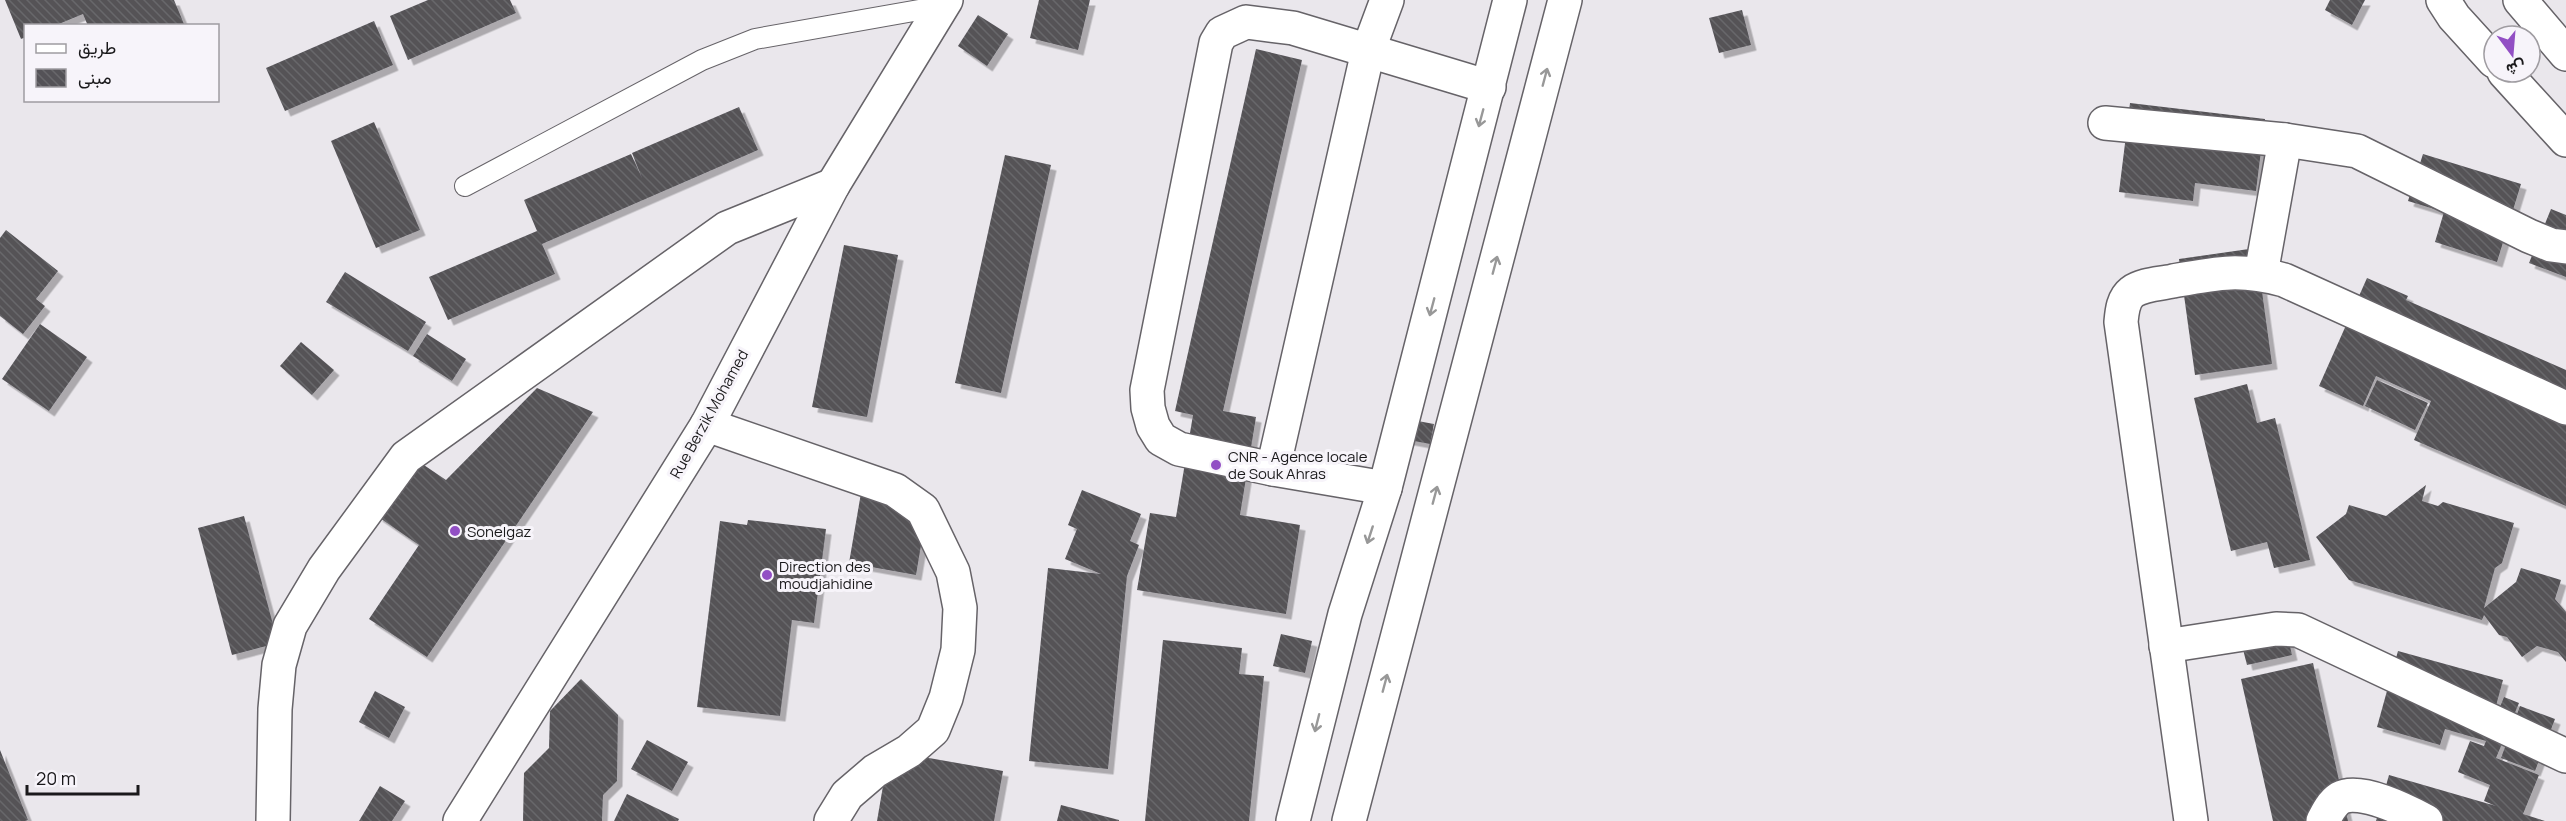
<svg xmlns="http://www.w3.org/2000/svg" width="2566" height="821" font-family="Manrope,Vazirmatn,sans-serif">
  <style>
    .building { fill: url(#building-back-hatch); filter: url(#shadow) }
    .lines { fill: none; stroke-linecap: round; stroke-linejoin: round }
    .lane-casing { stroke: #666368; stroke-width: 22 }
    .street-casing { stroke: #666368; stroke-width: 36 }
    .highway-casing { stroke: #666368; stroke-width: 36 }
    .lane { stroke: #fff; stroke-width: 20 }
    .street { stroke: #fff; stroke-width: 33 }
    .highway { stroke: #fff; stroke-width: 33 }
    .oneway { stroke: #989898 }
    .poi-dot { fill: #924fc4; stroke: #f7f4fa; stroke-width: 2 }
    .labels { text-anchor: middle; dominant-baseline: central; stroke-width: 6; stroke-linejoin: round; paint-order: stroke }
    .street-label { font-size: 15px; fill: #1a191b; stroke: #f7f4fa }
    .poi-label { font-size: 15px; fill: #1a191b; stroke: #f7f4fa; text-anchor: start }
  </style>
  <defs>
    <pattern id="building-back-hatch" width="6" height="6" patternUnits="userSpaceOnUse" patternTransform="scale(1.5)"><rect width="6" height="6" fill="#545257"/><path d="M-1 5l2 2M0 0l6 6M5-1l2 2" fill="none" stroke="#68676b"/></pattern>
    <filter id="shadow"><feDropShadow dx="5.5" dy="5.5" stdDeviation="0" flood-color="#0004"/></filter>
  </defs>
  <rect width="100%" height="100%" fill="#eae7ec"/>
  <g class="building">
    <polygon points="5,0 174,0 184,24 88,26 83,14 54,26 26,26 26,37 21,39"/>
    <polygon points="428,0 510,0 516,13 408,60 390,16"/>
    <polygon points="1039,0 1090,0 1078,50 1030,38"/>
    <polygon points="2330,0 2365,0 2352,25 2325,10"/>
    <polygon points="1742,10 1751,45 1719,53 1709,18"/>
    <polygon points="978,15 1008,34 987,66 958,46"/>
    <polygon points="374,21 393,65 285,111 266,68"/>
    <polygon points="1256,49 1302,60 1223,411 1256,417 1240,515 1300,525 1286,614 1137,590 1150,513 1176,517 1193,415 1175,411"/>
    <polygon points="2130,103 2265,119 2256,191 2195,183 2193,201 2119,192"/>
    <polygon points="739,107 758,150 542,244 555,274 448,320 429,277 537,231 524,200 631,154 642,178 632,153"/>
    <polygon points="374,122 420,230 376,248 331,141"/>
    <polygon points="2423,154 2521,184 2497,262 2435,242 2444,212 2408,201"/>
    <polygon points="1005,155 1051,165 1001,393 955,383"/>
    <polygon points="2551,209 2566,215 2566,277 2529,263"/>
    <polygon points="6,230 58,271 36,299 45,306 23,334 0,316 0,238"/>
    <polygon points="844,245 898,255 867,417 812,407"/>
    <polygon points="2256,248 2272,364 2195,375 2179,259"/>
    <polygon points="345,272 426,322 408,351 326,302"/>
    <polygon points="2367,278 2408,296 2406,300 2566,370 2566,506 2414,440 2431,401 2376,376 2363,406 2319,386"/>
    <polygon points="40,324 87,357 49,411 2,379"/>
    <polygon points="427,334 466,359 452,381 413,356"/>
    <polygon points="301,342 334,370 312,395 280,366"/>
    <polygon points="2377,380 2428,403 2415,430 2365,406"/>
    <polygon points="2247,384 2257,423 2275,418 2310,560 2274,568 2267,542 2231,551 2194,398"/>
    <polygon points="537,388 593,412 427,657 369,619 419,545 377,516 415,459 446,480"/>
    <polygon points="1396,417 1434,424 1430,444 1393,437"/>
    <polygon points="2426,485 2422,501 2438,506 2443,502 2514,523 2502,563 2495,568 2484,608 2516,582 2521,568 2561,580 2555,599 2566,612 2566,662 2558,652 2537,646 2522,657 2507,637 2499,635 2484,615 2482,620 2349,580 2316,537 2346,514 2349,505 2386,516"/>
    <polygon points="1082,490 1141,514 1130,541 1139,545 1127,576 1108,769 1029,761 1048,568 1101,574 1065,559 1077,529 1068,525"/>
    <polygon points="861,493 928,504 916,575 849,563"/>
    <polygon points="244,516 278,643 232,655 198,528"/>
    <polygon points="748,520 826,529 814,623 792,620 780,716 697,707 720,521 747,525"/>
    <polygon points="2282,612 2292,655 2247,665 2236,622"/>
    <polygon points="1281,634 1312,641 1305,673 1273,666"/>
    <polygon points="1163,640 1242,648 1239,674 1264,676 1249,821 1145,821"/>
    <polygon points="2398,651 2503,680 2487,739 2504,697 2519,703 2496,758 2539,775 2523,814 2545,821 2376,821 2389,775 2496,806 2484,801 2490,785 2458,772 2470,741 2484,746 2486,741 2445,729 2440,745 2377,727"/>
    <polygon points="2313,663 2348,821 2273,821 2241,679"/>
    <polygon points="581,679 618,715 617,781 603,795 602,821 523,821 524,773 549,748 550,711"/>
    <polygon points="375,691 405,707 389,738 359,722"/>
    <polygon points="2520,706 2555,719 2535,771 2501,758"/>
    <polygon points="647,740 688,762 672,791 631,769"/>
    <polygon points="0,750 28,820 25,821 0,821"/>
    <polygon points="889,751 1003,771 994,821 877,821"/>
    <polygon points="380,786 405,801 392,821 359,821"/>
    <polygon points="627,794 679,819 678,821 614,821"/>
    <polygon points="1061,805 1119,820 1119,821 1057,821"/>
  </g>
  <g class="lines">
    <defs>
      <polyline id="lane" points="465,186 702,60 755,39 942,6"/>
      <g id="street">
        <polyline points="2443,0 2454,17 2494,61"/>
        <polyline points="2520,0 2566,54"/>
        <polyline points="2504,72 2566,140"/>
        <polyline points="2105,123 2285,140 2357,151 2529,236 2551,245 2566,247"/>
        <polyline points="2261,274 2285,140"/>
        <polyline points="707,425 895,490 923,510 953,572 960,608 958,650 946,698 933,730 909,751 875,771 847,795 831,821"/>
        <polyline points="1273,469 1368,51 1387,0"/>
        <polyline points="1385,488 1273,469 1179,449 1161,439 1153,426 1148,408 1147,390 1216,43 1222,33 1246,22 1293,28 1489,87"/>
        <polyline points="2166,646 2276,629 2298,630 2566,756"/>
        <polyline points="273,821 275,709 279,665 290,626 324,569 406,457 727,228 833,185"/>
        <polyline points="460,821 707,425 833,185 946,0"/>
        <path d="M2191,821L2121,322C2122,311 2123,299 2132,292C2143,284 2160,284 2173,281C2217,273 2240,268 2284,280L2566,408"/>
        <path d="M2323,821C2327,813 2332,803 2340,798C2360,787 2407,811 2426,821"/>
      </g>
      <g id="highway">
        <polyline points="1293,821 1345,614 1385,488 1510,0"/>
        <polyline points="1349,821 1565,0"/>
      </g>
    </defs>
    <use href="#lane" class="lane-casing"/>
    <use href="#street" class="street-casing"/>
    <use href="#highway" class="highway-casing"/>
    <use href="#lane" class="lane"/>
    <use href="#street" class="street"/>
    <use href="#highway" class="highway"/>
  </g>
  <defs><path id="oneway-shaft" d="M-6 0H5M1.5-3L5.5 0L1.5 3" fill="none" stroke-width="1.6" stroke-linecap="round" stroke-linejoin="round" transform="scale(1.5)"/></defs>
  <g class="oneway">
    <use href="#oneway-shaft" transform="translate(1545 77) rotate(-75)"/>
    <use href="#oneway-shaft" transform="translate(1481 118) rotate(105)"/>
    <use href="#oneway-shaft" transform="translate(1495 265) rotate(-75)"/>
    <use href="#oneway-shaft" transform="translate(1432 307) rotate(105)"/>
    <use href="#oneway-shaft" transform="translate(1435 495) rotate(-75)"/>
    <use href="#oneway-shaft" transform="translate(1370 535) rotate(108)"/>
    <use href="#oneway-shaft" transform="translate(1385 683) rotate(-75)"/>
    <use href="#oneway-shaft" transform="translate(1317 723) rotate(104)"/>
  </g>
  <g class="poi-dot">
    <circle cx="1216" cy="465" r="6"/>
    <circle cx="455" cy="531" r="6"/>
    <circle cx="767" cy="575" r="6"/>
  </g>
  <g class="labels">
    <g class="street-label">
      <text transform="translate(709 414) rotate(-61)">Rue Berzik Mohamed</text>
    </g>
    <g class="poi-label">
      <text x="1228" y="456">CNR - Agence locale<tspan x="1228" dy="17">de Souk Ahras</tspan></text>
      <text x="467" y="531">Sonelgaz</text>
      <text x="779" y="566">Direction des<tspan x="779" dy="17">moudjahidine</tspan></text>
    </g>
  </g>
  <rect x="24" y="24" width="195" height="78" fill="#f7f4fa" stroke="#9f9ca1" stroke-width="1.5"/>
  <rect x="36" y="44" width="30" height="9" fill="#ffffff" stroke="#9f9ca1" stroke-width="1.5"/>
  <text x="78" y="54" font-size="18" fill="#1a191b">طريق</text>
  <rect x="36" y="69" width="30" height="18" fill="url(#building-back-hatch)" stroke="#9f9ca1" stroke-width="1.5"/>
  <text x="78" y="84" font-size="18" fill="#1a191b">مبنى</text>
  <g transform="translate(2512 54) rotate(164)"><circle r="28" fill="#f7f4fa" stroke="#9f9ca1" stroke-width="1.5"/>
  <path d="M0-4.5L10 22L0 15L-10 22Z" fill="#924fc4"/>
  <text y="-9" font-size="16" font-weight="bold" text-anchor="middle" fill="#1a191b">ش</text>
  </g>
  <path d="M27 785v9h111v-9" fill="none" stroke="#1a191b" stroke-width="3"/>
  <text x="36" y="785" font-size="18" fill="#1a191b" stroke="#f7f4fa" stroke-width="4.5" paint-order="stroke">20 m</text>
</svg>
